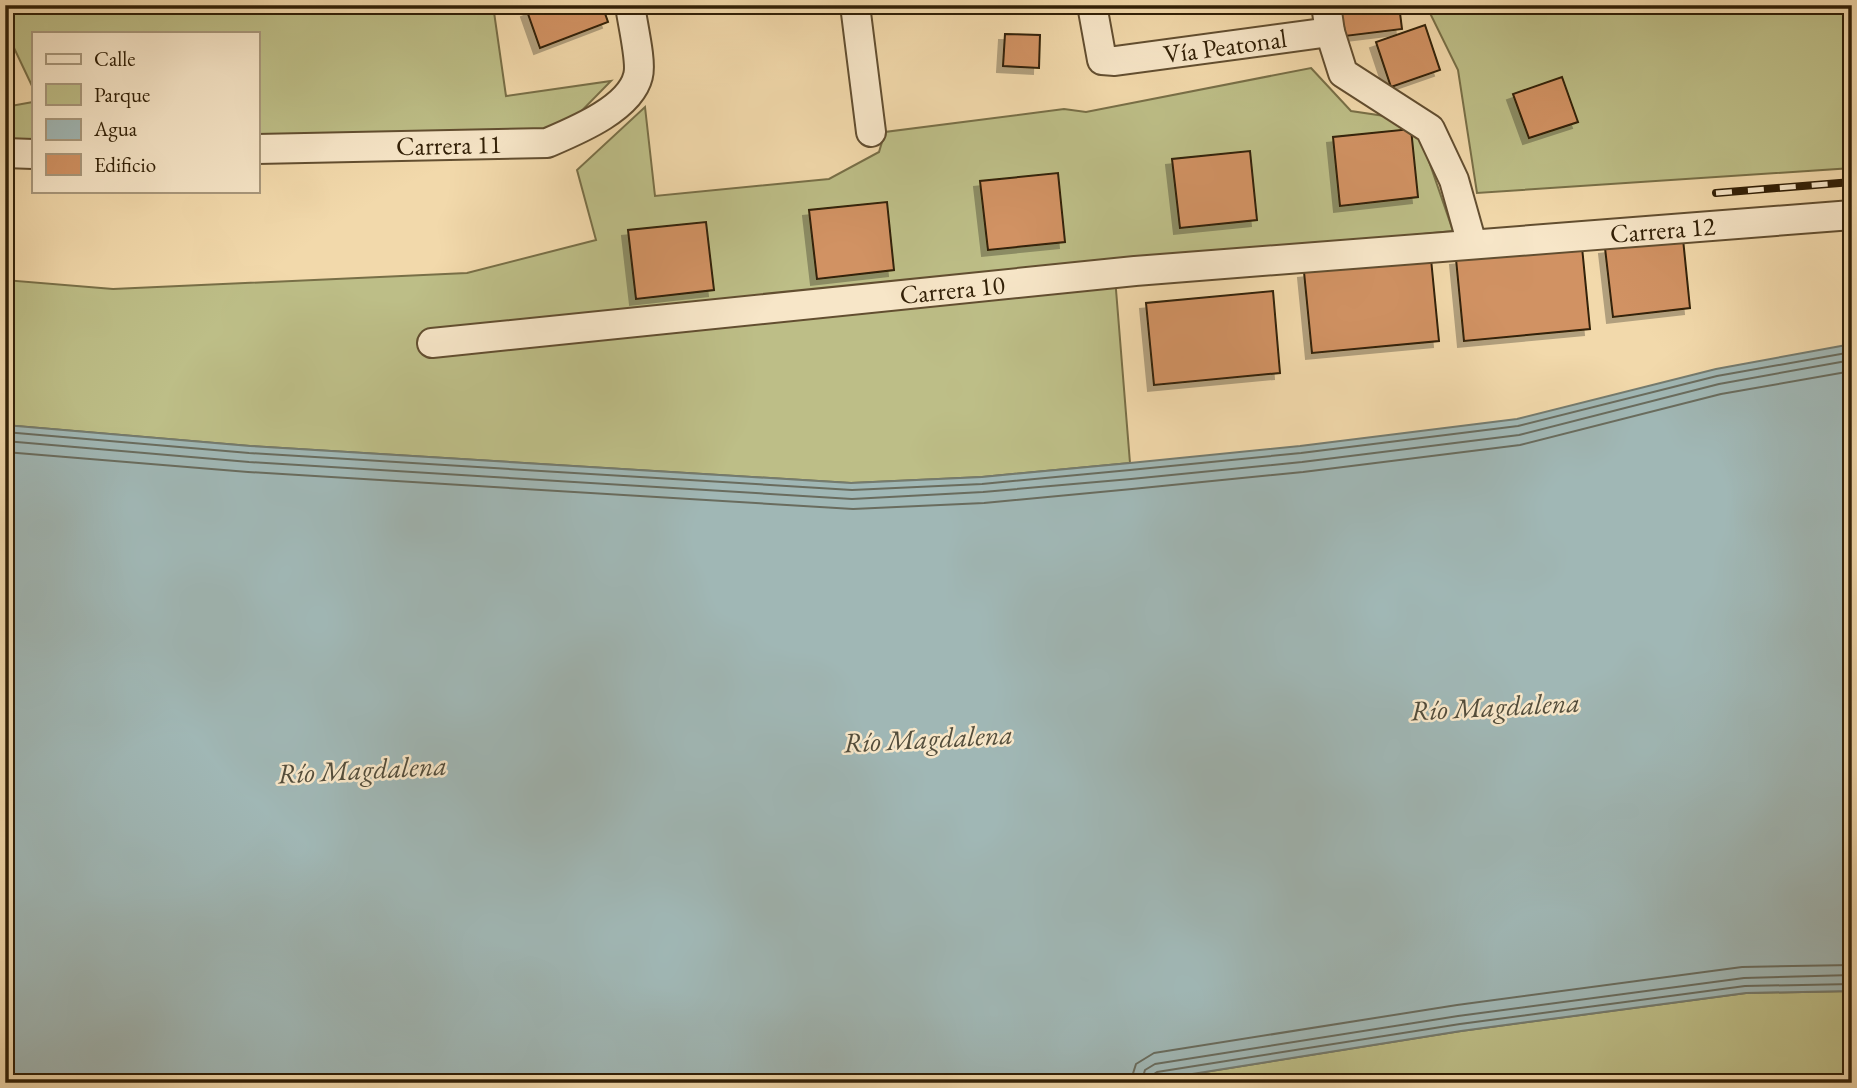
<svg xmlns="http://www.w3.org/2000/svg" width="1857" height="1088" font-family="'EB Garamond',serif">
  <style>
    .green { fill: #bdbe87; stroke: #786f47; stroke-width: 2 }
    .water { fill: #a0b7b5; stroke: #747b6f; stroke-width: 2 }
    .lines { fill: none; stroke-linecap: round; stroke-linejoin: round }
    .shore { stroke: #696c5e; stroke-width: 2 }
    .building { fill: #d19263; stroke: #322007; stroke-width: 2; filter: url(#shadow) }
    .street-casing { stroke: #624e30; stroke-width: 32 }
    .street { stroke: #f7e6c8; stroke-width: 28 }
    .rail-casing { stroke: #322007; stroke-width: 8 }
    .rail { stroke: #f7e6c8; stroke-width: 5; stroke-dasharray: 16; stroke-linecap: butt }
    .labels { text-anchor: middle; dominant-baseline: central; stroke-width: 5; stroke-linejoin: round; paint-order: stroke }
    .street-label { font-size: 26px; fill: #322007; stroke: #f7e6c8 }
    .water-label { font-size: 28px; font-style: italic; fill: #534d3b; stroke: #f7e6c8 }
  </style>
  <defs>
    <filter id="shadow"><feDropShadow dx="-6" dy="6" stdDeviation="0" flood-color="#0004"/></filter>
  </defs>
  <rect width="100%" height="100%" fill="#f2d9ab"/>
  <filter id="stains"><feTurbulence type="fractalNoise" baseFrequency=".00286" numOctaves="4"/><feColorMatrix values="0 0 0 0 .2 0 0 0 0 .09 0 0 0 0 .02 0 0 0 .5 -.17"/></filter>
  <radialGradient id="worn" r=".72"><stop offset=".6" stop-color="#630" stop-opacity="0"/><stop offset="1" stop-color="#630" stop-opacity=".3"/></radialGradient>
  <g class="green">
    <polygon points="5,5 493,5 506,96 611,81 551,142 257,159 257,33 33,33 33,88 5,29"/>
    <polygon points="1426,5 1852,5 1852,168 1477,193 1458,70"/>
    <polygon points="1311,68 1351,111 1398,118 1421,138 1453,231 1114,265 1130,463 982,477 851,483 250,446 5,425 5,280 113,289 467,273 596,240 577,170 645,107 655,196 829,179 879,152 885,132 1064,109 1086,112"/>
    <polygon points="33,102 33,163 5,163 5,107"/>
    <polygon points="1852,991 1852,1083 1136,1083 1461,1031 1746,993"/>
  </g>
  <polygon class="water" points="1852,344 1852,991 1746,993 1461,1031 1136,1083 5,1083 5,425 250,446 851,483 982,477 1130,463 1300,446 1517,419 1716,369"/>
  <g class="lines">
    <g class="shore">
      <polyline points="5,432 249,453 852,490 982,484 1130,470 1301,453 1518,426 1717,376 1852,352"/>
      <polyline points="5,441 249,462 852,499 983,492 1131,479 1302,462 1519,435 1719,384 1852,360"/>
      <polyline points="5,452 248,472 853,509 984,503 1132,489 1303,472 1520,445 1721,394 1852,371"/>
      <polyline points="1130,1083 1136,1064 1154,1053 1457,1005 1742,967 1852,965"/>
      <polyline points="1141,1083 1145,1070 1155,1064 1458,1016 1744,978 1852,975"/>
      <polyline points="1150,1083 1151,1076 1157,1072 1460,1024 1745,986 1852,984"/>
    </g>
  </g>
  <g class="building">
    <polygon points="542,5 602,5 608,22 540,48 527,11"/>
    <polygon points="1333,5 1399,5 1402,29 1337,37"/>
    <polygon points="1425,25 1440,70 1391,87 1376,42"/>
    <polygon points="1005,34 1040,35 1039,68 1003,66"/>
    <polygon points="1562,77 1578,122 1529,138 1513,94"/>
    <polygon points="1411,129 1418,197 1340,206 1333,137"/>
    <polygon points="1250,151 1257,220 1180,228 1172,159"/>
    <polygon points="1058,173 1065,242 988,250 980,181"/>
    <polygon points="887,202 894,270 817,279 809,210"/>
    <polygon points="706,222 714,290 636,299 628,230"/>
    <polygon points="1683,239 1690,308 1613,317 1605,248"/>
    <polygon points="1582,247 1590,329 1464,341 1456,259"/>
    <polygon points="1431,259 1439,341 1312,353 1304,272"/>
    <polygon points="1273,291 1280,373 1154,385 1146,303"/>
  </g>
  <g class="lines">
    <defs>
      <g id="street">
        <polyline points="855,5 871,132"/>
        <path id="s1" d="M1092,5L1102,60L1115,61L1330,32"/>
        <polyline points="1326,5 1330,32 1343,73 1430,129 1454,180 1472,244"/>
        <path id="s2" d="M257,149L547,143C575,131 630,109 638,76C642,62 632,22 630,5"/>
        <polyline points="5,153 33,154"/>
        <path id="s3" d="M432,343L1135,271L1852,215"/>
      </g>
    </defs>
    <use href="#street" class="street-casing"/>
    <use href="#street" class="street"/>
    <defs>
      <polyline id="rail" points="1716,193 1852,182"/>
    </defs>
    <use href="#rail" class="rail-casing"/>
    <use href="#rail" class="rail"/>
  </g>
  <g class="labels">
    <g class="street-label">
      <text stroke="none"><textPath href="#s1" startOffset="180">Vía Peatonal</textPath></text>
      <text stroke="none"><textPath href="#s2" startOffset="192">Carrera 11</textPath></text>
      <text stroke="none"><textPath href="#s3" startOffset="1236">Carrera 12</textPath></text>
      <text stroke="none"><textPath href="#s3" startOffset="523">Carrera 10</textPath></text>
    </g>
    <g class="water-label">
      <text transform="translate(1495 706) rotate(-3)">Río Magdalena</text>
      <text transform="translate(928 738) rotate(-3)">Río Magdalena</text>
      <text transform="translate(362 769) rotate(-3)">Río Magdalena</text>
    </g>
  </g>
  <rect width="1857" height="1088" fill="none" stroke="#f2d9ab" stroke-width="28"/>
  <rect x="7" y="7" width="1843" height="1074" fill="none" stroke="#322007" stroke-width="3.5"/>
  <rect x="14" y="14" width="1829" height="1060" fill="none" stroke="#322007" stroke-width="2"/>
  <rect x="32" y="32" width="228" height="161" fill="#f7e6c8" stroke="#a8977b" stroke-width="2"/>
  <rect x="46" y="54" width="35" height="10" fill="#f7e6c8" stroke="#a8977b" stroke-width="2"/>
  <text x="94" y="66" font-size="21" fill="#322007">Calle</text>
  <rect x="46" y="84" width="35" height="21" fill="#bdbe87" stroke="#a8977b" stroke-width="2"/>
  <text x="94" y="102" font-size="21" fill="#322007">Parque</text>
  <rect x="46" y="119" width="35" height="21" fill="#a0b7b5" stroke="#a8977b" stroke-width="2"/>
  <text x="94" y="136" font-size="21" fill="#322007">Agua</text>
  <rect x="46" y="154" width="35" height="21" fill="#d19263" stroke="#a8977b" stroke-width="2"/>
  <text x="94" y="172" font-size="21" fill="#322007">Edificio</text>
  <rect width="100%" height="100%" filter="url(#stains)"/>
  <rect width="100%" height="100%" fill="url(#worn)"/>
</svg>
